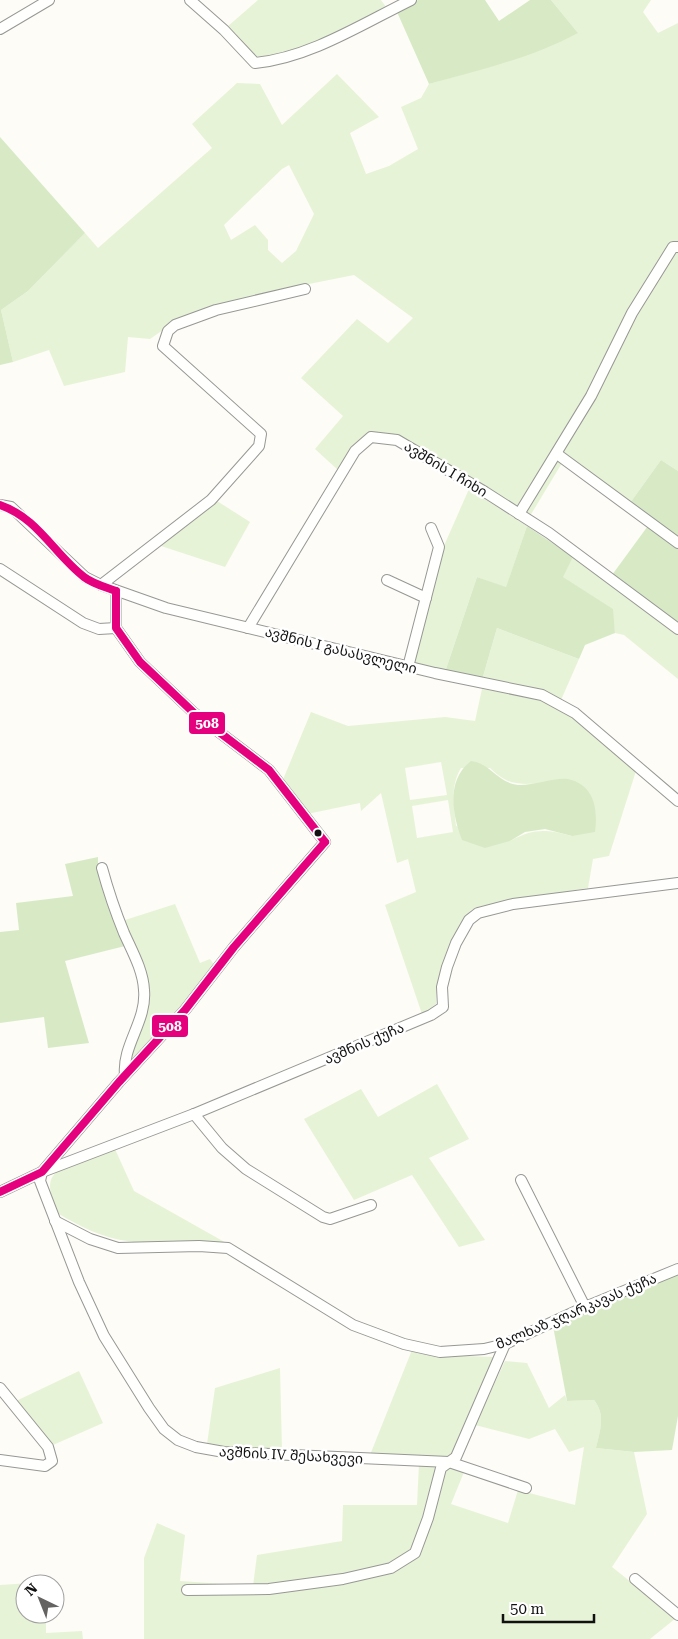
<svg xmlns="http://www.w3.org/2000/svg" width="678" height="1639" font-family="'Roboto Serif','Noto Sans Georgian',serif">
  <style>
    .green { fill: #e7f3d7; fill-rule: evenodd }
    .forest { fill: #d8eac5 }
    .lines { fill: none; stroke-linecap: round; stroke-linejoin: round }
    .minor-casing { stroke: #979795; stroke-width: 12 }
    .minor { stroke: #fffffe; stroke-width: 10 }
    .bus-1-casing { stroke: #fff; stroke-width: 11 }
    .bus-1 { stroke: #e5007d; stroke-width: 8 }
    .bus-dot { fill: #111; stroke: #fff; stroke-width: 2 }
    .labels { text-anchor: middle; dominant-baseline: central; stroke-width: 5; stroke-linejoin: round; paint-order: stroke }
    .street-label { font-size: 14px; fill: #111; stroke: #fff }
    .line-badge { stroke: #fff; stroke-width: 2 }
    .badge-label { font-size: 14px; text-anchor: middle; font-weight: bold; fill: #fff }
  </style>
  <rect width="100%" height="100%" fill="#fdfcf7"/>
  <g class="green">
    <path d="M258,0H381L386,7C345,27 300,59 254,56L227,27Z"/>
    <path d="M551,0H651L643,12L658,33L678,23V471L661,460L630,503L565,458L530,516L400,436L369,432L354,446L339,471L315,449L343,416L301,378L357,319L388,343L413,318L354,275L274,291L183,316L150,339L128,337L125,372L64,386L49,350L13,362L1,310L28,291L85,233L98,248L212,148L192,124L237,83L260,84L282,125L337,74L379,117L350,133L366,174L389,166L418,149L401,107L421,98L429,84L498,64L577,32ZM289,165L314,214L296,251L282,263L268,250V240L255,225L231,240L224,225L282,169Z"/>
    <polygon points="469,489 527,526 506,588 477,577 445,672 413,663 443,548"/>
    <polygon points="217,501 250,522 225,567 161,546"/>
    <polygon points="573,557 678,635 678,679 624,635 615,633 612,609 562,577"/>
    <polygon points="497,628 579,659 561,700 542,692 482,680"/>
    <path d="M482,689C500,692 518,694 536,698C575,708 607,745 636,771L609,856L593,859L588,888L481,906L471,910L465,918L436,986V1004L422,1014L385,905L416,892L408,859L397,863L381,793L361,811L360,803L307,814L282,782L311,712L348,726L445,717L475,721ZM441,762L447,795L410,800L405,768ZM461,768H490C508,785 517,785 541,783L572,836C546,829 534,828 510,841L456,826C454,806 450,786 461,768ZM448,800L453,832L417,838L412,806Z"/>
    <polygon points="175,904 200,963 210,959 215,966 190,997 129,1065 129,1057 146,1008 122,921"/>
    <polygon points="437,1084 469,1139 429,1158 485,1240 459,1247 412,1175 354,1200 304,1119 361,1089 378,1117"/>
    <path d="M114,1147L134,1191L228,1244C194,1239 160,1246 127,1241C103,1238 79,1226 59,1214C52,1198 43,1181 59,1170Z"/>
    <polygon points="412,1350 439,1355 493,1357 451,1458 370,1455"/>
    <path d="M505,1361L527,1363L549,1408L565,1395L567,1401L594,1400C606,1415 600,1431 596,1448L634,1452L647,1514L612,1567L676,1618L650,1639H144V1558L157,1523L185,1535L180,1581L253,1586L257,1555L342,1541L343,1505H417L419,1464L448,1467L464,1472L451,1504L508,1523L518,1490L575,1505L584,1447L569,1452L555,1429L529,1439L475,1425Z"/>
    <polygon points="280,1368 282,1451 233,1450 207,1444 215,1388"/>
    <polygon points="79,1371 103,1423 53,1445 16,1401"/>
    <polygon points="46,1582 25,1584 25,1614 46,1614 46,1633 82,1631 83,1639 0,1639 0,1585"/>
  </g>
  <g class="forest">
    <path d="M418,0H485L499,21L530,0H551L578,33C532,58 479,70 429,84L397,12Z"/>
    <polygon points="0,137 85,233 28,291 1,310 13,362 0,365"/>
    <polygon points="661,460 678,471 678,623 612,575 653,519 630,503"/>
    <polygon points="527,526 573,557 563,577 613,609 615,633 585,645 579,659 497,628 482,680 445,672 477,577 506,587"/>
    <path d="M471,761C490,763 498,783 518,785C533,786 554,777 568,779C595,785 598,810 595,832L572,836L545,829L525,832L510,841L485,848L462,840C452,814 446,780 471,761Z"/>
    <polygon points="98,857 98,867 125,946 65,961 89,1043 48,1048 44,1017 0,1023 0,932 19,930 16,903 73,896 65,864"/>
    <path d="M678,1273V1416L672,1450L634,1452L596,1448C600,1431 606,1415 594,1400L567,1401L553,1326Z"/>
  </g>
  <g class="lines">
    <defs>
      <g id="minor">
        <path d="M190,0L224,30L255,63C309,58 362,24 411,0"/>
        <polyline points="0,29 49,0"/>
        <polyline points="557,454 678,543"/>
        <polyline points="0,505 11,507 85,577 101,585 166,608 435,673 542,695 575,713 678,801"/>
        <polyline points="519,514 591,396 632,313 673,247 678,247"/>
        <polyline points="0,569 83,623 99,629 116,628"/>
        <polyline points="387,580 426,598"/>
        <polyline points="101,585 211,500 259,446 261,434 163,346 168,331 175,325 216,310 305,289"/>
        <polyline points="116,591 116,628 140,662 194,713 269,770 325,842 234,947 185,1010 119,1082 42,1172 40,1181 79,1282 104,1336 149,1408 164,1429 178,1440 196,1447 224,1452 449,1462 526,1488"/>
        <polyline points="248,628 355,451 371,437 397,440 485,492 549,533 678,629"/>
        <polyline points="408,667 439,547 431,528"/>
        <path d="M102,868C108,890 115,911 124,933C132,951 143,970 144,990C147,1021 122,1045 125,1075"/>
        <polyline points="194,1114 222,1148 246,1169 323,1217 330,1219 371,1205"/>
        <polyline points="521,1180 585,1307"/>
        <polyline points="0,1192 42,1172 194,1114 431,1015 443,1007 442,987 447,967 456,943 469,920 478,913 513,904 678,883"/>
        <polyline points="55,1221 90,1239 118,1248 199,1246 228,1248 353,1325 404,1344 440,1352 484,1349 505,1344 585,1307 678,1269"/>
        <polyline points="0,1388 48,1447 52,1461 45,1466 0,1460"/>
        <polyline points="635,1579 678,1615"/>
        <polyline points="187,1590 269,1589 343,1579 391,1568 415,1553 428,1518 441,1468 456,1457 505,1344"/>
      </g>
    </defs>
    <use href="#minor" class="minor-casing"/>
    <use href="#minor" class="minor"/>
    <defs>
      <g id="bus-1">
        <path d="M0,505C38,518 54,554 84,577C93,584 105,587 116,591"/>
        <polyline points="116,591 116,628 140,662 194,713 269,770 325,842"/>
        <polyline points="0,1192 42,1172 119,1082 185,1010 234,947 325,842"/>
      </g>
    </defs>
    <use href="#bus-1" class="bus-1-casing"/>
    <use href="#bus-1" class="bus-1"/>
  </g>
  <circle class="bus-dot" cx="318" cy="833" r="4.5"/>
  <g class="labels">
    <g class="street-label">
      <text transform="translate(446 469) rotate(31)">ავშნის I ჩიხი</text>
      <text transform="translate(341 650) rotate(14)">ავშნის I გასასვლელი</text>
      <text transform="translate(364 1043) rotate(-23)">ავშნის ქუჩა</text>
      <text transform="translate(576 1311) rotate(-23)">მალხაზ ჯღარკავას ქუჩა</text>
      <text transform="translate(291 1455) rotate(3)">ავშნის IV შესახვევი</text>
    </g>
  </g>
  <g class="line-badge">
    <rect x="188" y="711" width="38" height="24" rx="5" fill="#e5007d"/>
    <rect x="151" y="1014" width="38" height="24" rx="5" fill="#e5007d"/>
  </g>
  <g class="badge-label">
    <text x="207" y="728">508</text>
    <text x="170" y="1031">508</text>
  </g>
  <g transform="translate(40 1599) rotate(317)"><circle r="24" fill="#ffffff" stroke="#a0a0a0"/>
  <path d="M0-4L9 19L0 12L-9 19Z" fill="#646362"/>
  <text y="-8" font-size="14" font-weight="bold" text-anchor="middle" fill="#111111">N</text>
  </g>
  <path d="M503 1614v8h91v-8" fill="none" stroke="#111111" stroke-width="2.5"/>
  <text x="510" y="1614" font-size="15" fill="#111111" stroke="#ffffff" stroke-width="4" paint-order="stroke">50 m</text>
</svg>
